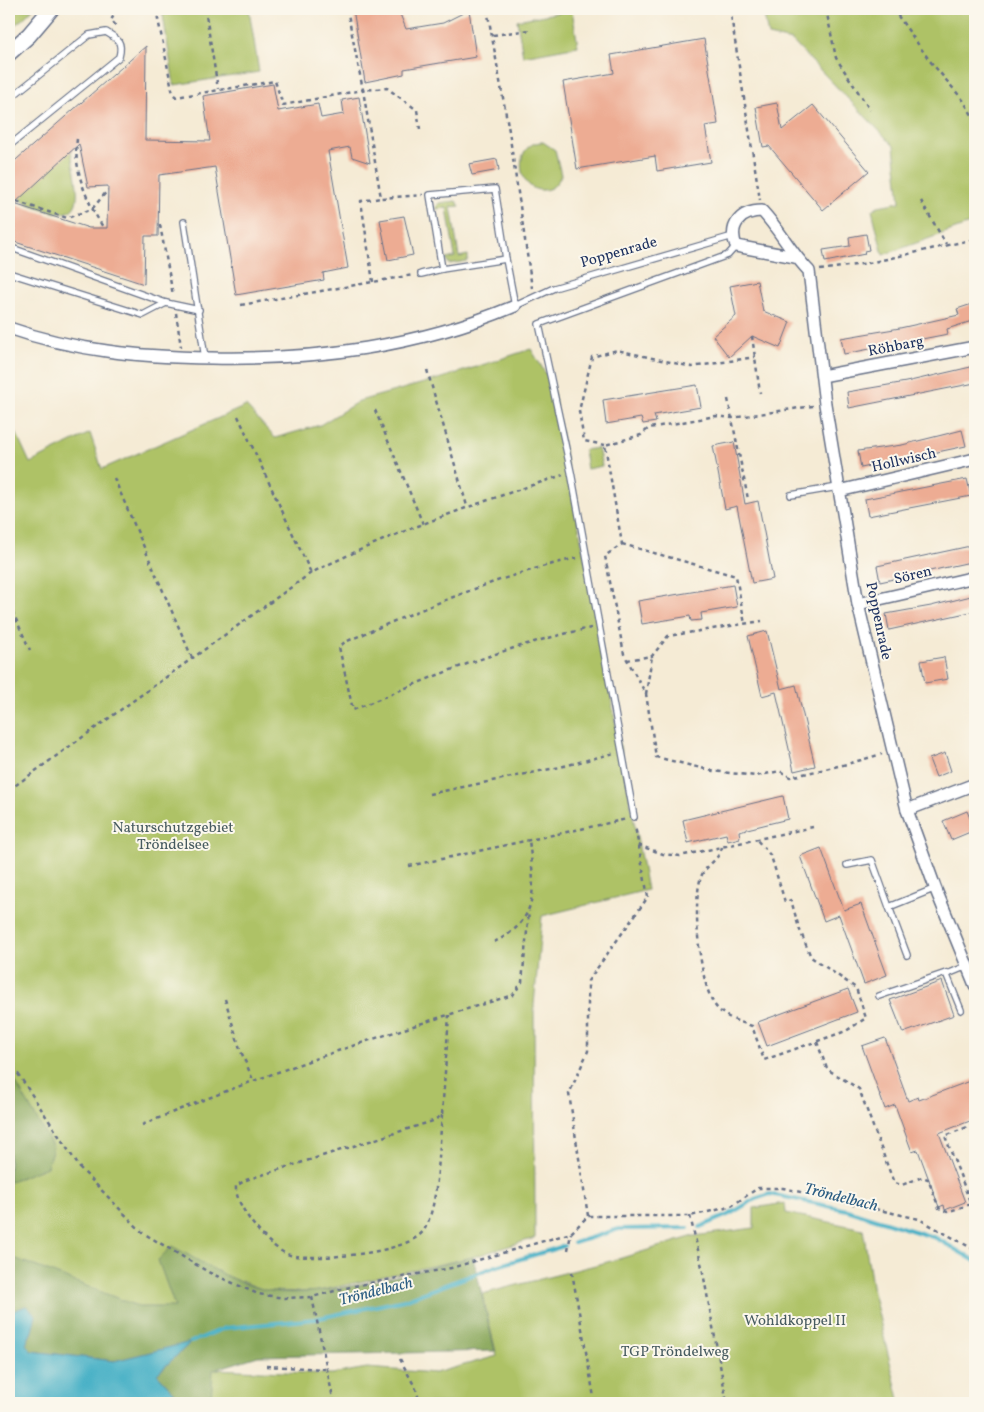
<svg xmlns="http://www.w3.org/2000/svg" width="984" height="1412" font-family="Vollkorn,serif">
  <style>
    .green { fill: #aec266; stroke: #647862 }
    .forest { fill: #8aa85b; stroke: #526c5c }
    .water { fill: #47b0c6; stroke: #317092 }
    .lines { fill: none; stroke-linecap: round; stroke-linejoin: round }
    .stream { stroke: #47b0c6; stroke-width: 4 }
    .building { fill: #edac93; fill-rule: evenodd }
    .service-casing { stroke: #677188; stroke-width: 8 }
    .minor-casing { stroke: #677188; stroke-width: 14 }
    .tertiary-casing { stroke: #677188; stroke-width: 18 }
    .path { stroke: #677188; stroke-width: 2.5; stroke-dasharray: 4 4; stroke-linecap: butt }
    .service { stroke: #fff; stroke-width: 5.5 }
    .minor { stroke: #fff; stroke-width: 11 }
    .tertiary { stroke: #fff; stroke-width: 15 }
    .labels { text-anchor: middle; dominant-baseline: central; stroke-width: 4; stroke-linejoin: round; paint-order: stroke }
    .street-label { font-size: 15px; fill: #1b2f5e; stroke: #fbf7ec }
    .park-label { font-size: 15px; fill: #475b60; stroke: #fbf7ec }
    .water-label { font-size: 16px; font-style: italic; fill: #2a5c82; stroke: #fbf7ec }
  </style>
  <rect width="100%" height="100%" fill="#fbf7ec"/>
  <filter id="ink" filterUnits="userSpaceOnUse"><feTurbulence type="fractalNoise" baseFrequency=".02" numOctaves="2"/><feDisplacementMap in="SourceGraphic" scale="10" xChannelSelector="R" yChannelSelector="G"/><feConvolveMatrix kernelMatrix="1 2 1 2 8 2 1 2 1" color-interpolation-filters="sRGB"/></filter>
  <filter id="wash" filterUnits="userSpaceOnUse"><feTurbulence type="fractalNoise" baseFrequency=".0096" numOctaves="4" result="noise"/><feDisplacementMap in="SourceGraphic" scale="20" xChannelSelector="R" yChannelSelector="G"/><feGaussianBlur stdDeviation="1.12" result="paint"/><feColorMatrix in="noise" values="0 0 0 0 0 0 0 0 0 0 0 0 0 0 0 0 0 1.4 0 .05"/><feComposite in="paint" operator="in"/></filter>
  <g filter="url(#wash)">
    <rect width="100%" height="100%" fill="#f5ebd5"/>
    <g class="green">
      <polygon points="9,9 33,9 24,18 9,29"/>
      <polygon points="162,9 249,9 259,72 174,85"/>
      <polygon points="763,9 971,9 975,14 975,222 883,255 872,210 878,206 900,202 894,146 792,41 768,36"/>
      <polygon points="572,10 578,46 523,56 517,20"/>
      <path d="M543,142L555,150L561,175C558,183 553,189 544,190C517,193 511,142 543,142Z"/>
      <path d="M71,146C70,167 96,224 49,211C33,206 20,202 9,190V170L25,189Z"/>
      <polygon points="456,201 460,206 451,207 459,257 468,255 468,259 467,261 449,264 446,259 455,257 447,208 437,209 437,206 439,203"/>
      <polygon points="531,349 552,384 647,890 542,916 534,1005 535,1238 473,1257 314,1292 267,1291 241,1281 215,1369 332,1374 367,1368 435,1373 497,1356 482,1294 615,1260 694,1236 754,1228 754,1208 785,1203 786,1213 863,1229 873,1292 900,1403 9,1403 9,417 30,463 90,433 102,469 246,406 275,438 320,425 359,401 442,378"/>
      <polygon points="598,448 602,466 587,469 584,450"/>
    </g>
    <g class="forest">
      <polygon points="9,1071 53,1147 47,1167 9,1182"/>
      <path d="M172,1246C202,1262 233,1283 266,1290C316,1302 421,1269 473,1257L495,1351L258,1356L213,1370L211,1400L238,1403H184L157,1374L190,1343L114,1361L31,1351L25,1344L32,1331L11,1312L9,1332V1256L140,1307H175L158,1260Z"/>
    </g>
    <polygon class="water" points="26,1306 36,1315 32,1331 26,1344 31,1351 114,1361 191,1342 157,1374 184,1403 9,1403 11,1312"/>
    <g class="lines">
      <g class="stream">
        <polyline points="700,1227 730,1214 755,1199 770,1194 847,1210 936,1238 975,1261"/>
        <polyline points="574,1243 619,1229 688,1228"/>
        <polyline points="191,1342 225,1328 315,1319 404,1300 497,1266 564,1246"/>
      </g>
    </g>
    <g id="blocks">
      <g class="building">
        <polygon points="353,9 398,9 406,29 443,23 469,10 476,57 404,69 404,74 365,82"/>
        <polygon points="704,39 718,124 705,126 711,162 657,171 655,156 577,169 563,82 614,73 611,55"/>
        <path d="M146,46L145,140L210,141L203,96L273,84L278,111L318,104L321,118L344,114L342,100L359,97L370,163L352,157L350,147L328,151L348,268L323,273L324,280L236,295L215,167L159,175L158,236H145L144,284L9,240V166ZM79,144L88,187L108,186L107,228H89L14,204Z"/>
        <polygon points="777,103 782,130 813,105 869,171 823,210 769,146 763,147 756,107"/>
        <polygon points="497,159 499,170 472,175 469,164"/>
        <polygon points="404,216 413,255 388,260 380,220"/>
        <polygon points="866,234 869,250 864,251 865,254 825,262 823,250 850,246 849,237"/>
        <polygon points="757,281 763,311 790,322 780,348 752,336 729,357 713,336 736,316 730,286"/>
        <polygon points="975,303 975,320 947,329 948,334 844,354 841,338 900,328 959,315 957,309"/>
        <polygon points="975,366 975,383 849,408 847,392 906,382"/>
        <polygon points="697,385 701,407 654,415 656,422 643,424 641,418 606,424 603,400"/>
        <polygon points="962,430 966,446 861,468 858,451 902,445"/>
        <polygon points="734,442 745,504 758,501 773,579 752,583 737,506 725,509 713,446"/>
        <polygon points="967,479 971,496 868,516 865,499"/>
        <polygon points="975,545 975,561 880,582 877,566"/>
        <polygon points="733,585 737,607 701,613 702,620 691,621 690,616 642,624 638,601"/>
        <polygon points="975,595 975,611 889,630 886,614 931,606"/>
        <polygon points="767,631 781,689 796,685 815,766 794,771 776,692 762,696 748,636"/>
        <polygon points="944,657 948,679 925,683 921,661"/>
        <polygon points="945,753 951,771 936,777 929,759"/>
        <polygon points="783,796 788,819 739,831 740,838 728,841 726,834 688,843 683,820"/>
        <polygon points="967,811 975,830 951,840 943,821"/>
        <polygon points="821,848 844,910 861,904 887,975 864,984 839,915 824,921 800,856"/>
        <polygon points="942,981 954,1015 903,1033 890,1000"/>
        <polygon points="848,989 857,1012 767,1046 758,1022"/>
        <polygon points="885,1038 908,1101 918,1097 919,1100 975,1079 975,1119 939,1133 965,1202 945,1210 944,1205 939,1207 918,1150 912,1152 895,1105 885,1109 862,1046"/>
      </g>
    </g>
  </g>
  <g filter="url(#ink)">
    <use href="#blocks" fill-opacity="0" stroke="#677188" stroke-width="1"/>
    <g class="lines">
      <defs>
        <g id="service">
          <path d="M9,99L89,35L106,32C118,39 123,42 119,57L9,146"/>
          <polygon points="495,189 506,259 442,269 430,195"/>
          <polyline points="184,222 205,358"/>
          <polyline points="9,247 166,303 199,310"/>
          <polyline points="506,259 515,306 554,288 733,236"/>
          <polyline points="9,273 143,315 166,303"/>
          <polyline points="421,274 442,269"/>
          <polyline points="791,495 838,487"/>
          <polyline points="634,817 571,472 539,324 728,255 736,246"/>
          <polyline points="847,865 872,860 889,907"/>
          <polyline points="907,955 889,907 936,888"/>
          <polyline points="946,973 961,1010"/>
          <polyline points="879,996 946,973 950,973 967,966"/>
        </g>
        <g id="minor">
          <path d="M795,257L736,246C728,225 741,211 762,211C780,230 791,253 809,271L825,404L858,604L907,810L936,890L975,985"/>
          <path d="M9,328C75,351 141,357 211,358C317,360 417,347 515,306"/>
          <polyline points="822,376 975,347"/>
          <polyline points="839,491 975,459"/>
          <polyline points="858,604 975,577"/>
          <polyline points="907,810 975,784"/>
        </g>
        <polyline id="tertiary" points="9,53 29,35 51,9"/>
      </defs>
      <use href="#service" class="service-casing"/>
      <use href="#minor" class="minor-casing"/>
      <use href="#tertiary" class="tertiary-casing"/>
      <g class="path">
        <polyline points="118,9 111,20 118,28"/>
        <polyline points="156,9 173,94 176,97 275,81 283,105 363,90 381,198 423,195"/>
        <polyline points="205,9 218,89"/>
        <polyline points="347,9 363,90 387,88 417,110 420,129"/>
        <polyline points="487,9 509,131 532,288"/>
        <polyline points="730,9 760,200"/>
        <polyline points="826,9 836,58 870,110"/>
        <polyline points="893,9 930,61 963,100 975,120"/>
        <polyline points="493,35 530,30"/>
        <path d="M77,139C73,170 87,202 103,227"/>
        <polyline points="9,199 67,218 92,209 108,190"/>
        <polyline points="921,201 946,244"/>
        <polyline points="160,225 173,295"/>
        <polyline points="820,270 869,263 975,239"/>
        <polyline points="373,282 361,201 381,198"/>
        <polyline points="241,305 413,275"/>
        <polyline points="176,313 181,347"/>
        <polyline points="752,336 760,393"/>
        <polyline points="427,370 467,506"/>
        <polyline points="728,399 748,499"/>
        <polyline points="813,406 732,418 716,416 649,428 641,435 605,445 622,544 605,556 624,654 646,694 656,757 713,771 756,776 780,771 790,777 847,764 882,754"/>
        <polyline points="375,410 423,524"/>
        <polyline points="238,416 311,573"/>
        <polyline points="605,445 584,441 579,411 592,357 617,350 692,367 755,357"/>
        <polyline points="114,478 193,660"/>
        <polyline points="622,544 736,576 745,624"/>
        <path d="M577,558C497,576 420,610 345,642L339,647L353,710C431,677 507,645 591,628"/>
        <polyline points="9,604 30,650"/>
        <polyline points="627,660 652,656 668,636 762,621"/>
        <polyline points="646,694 652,656"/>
        <path d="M9,790L311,573C391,533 477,503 563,475"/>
        <polyline points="429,794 560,767 615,753"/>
        <polyline points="638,845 663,854 680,856 813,827"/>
        <path d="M722,847C719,861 705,865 701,877C692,904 699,978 713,1002C721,1017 737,1021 752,1026L764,1060L846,1031L866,1018L856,988L811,957L799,928L791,900L785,902L771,856L756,839"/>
        <polyline points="409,866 627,819"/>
        <path d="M494,942C542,920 534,884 529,840"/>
        <polyline points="225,999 240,1049 253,1080"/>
        <polyline points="817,1042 827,1069 859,1089 894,1183 902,1185 922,1177 928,1179 939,1208 947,1212 971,1204 945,1136 975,1124"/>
        <polyline points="9,1060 80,1168 143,1233 210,1273 258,1294 284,1298 312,1297 354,1286 451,1268 571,1233 588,1216 690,1216 730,1207 758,1188 783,1188 919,1219 975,1250"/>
        <path d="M442,1115C439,1146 439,1206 424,1230C409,1254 316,1261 290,1255C270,1250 234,1206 236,1186L246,1180L433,1121L442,1115L449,1015"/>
        <path d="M142,1125C263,1074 387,1033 513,995L522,982L529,911"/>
        <polyline points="588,1216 569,1094 588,1051 588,981 648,897 635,826"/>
        <polyline points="690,1216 702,1267 727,1403"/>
        <polyline points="568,1250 571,1233"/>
        <polyline points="572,1272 595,1403"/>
        <polyline points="312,1297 334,1403"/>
        <polyline points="400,1359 416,1389 420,1403"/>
        <polyline points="266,1366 325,1369"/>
      </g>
      <use href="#service" class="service"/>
      <use href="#minor" class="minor"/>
      <use href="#tertiary" class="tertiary"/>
    </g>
  </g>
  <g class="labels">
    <g class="street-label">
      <text transform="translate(619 253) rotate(-16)">Poppenrade</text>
      <text transform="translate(896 347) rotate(-11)">Röhbarg</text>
      <text transform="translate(904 461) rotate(-13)">Hollwisch</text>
      <text transform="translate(913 576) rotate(-13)">Sören</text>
      <text transform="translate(878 621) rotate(78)">Poppenrade</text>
    </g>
    <g class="park-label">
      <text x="173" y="828">Naturschutzgebiet<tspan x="173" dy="17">Tröndelsee</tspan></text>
      <text x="795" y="1321">Wohldkoppel II</text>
      <text x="675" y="1352">TGP Tröndelweg</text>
    </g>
    <g class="water-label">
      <text transform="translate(841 1198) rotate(14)">Tröndelbach</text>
      <text transform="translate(376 1292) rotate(-14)">Tröndelbach</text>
    </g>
  </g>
  <rect width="984" height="1412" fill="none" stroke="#fbf7ec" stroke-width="30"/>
</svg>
